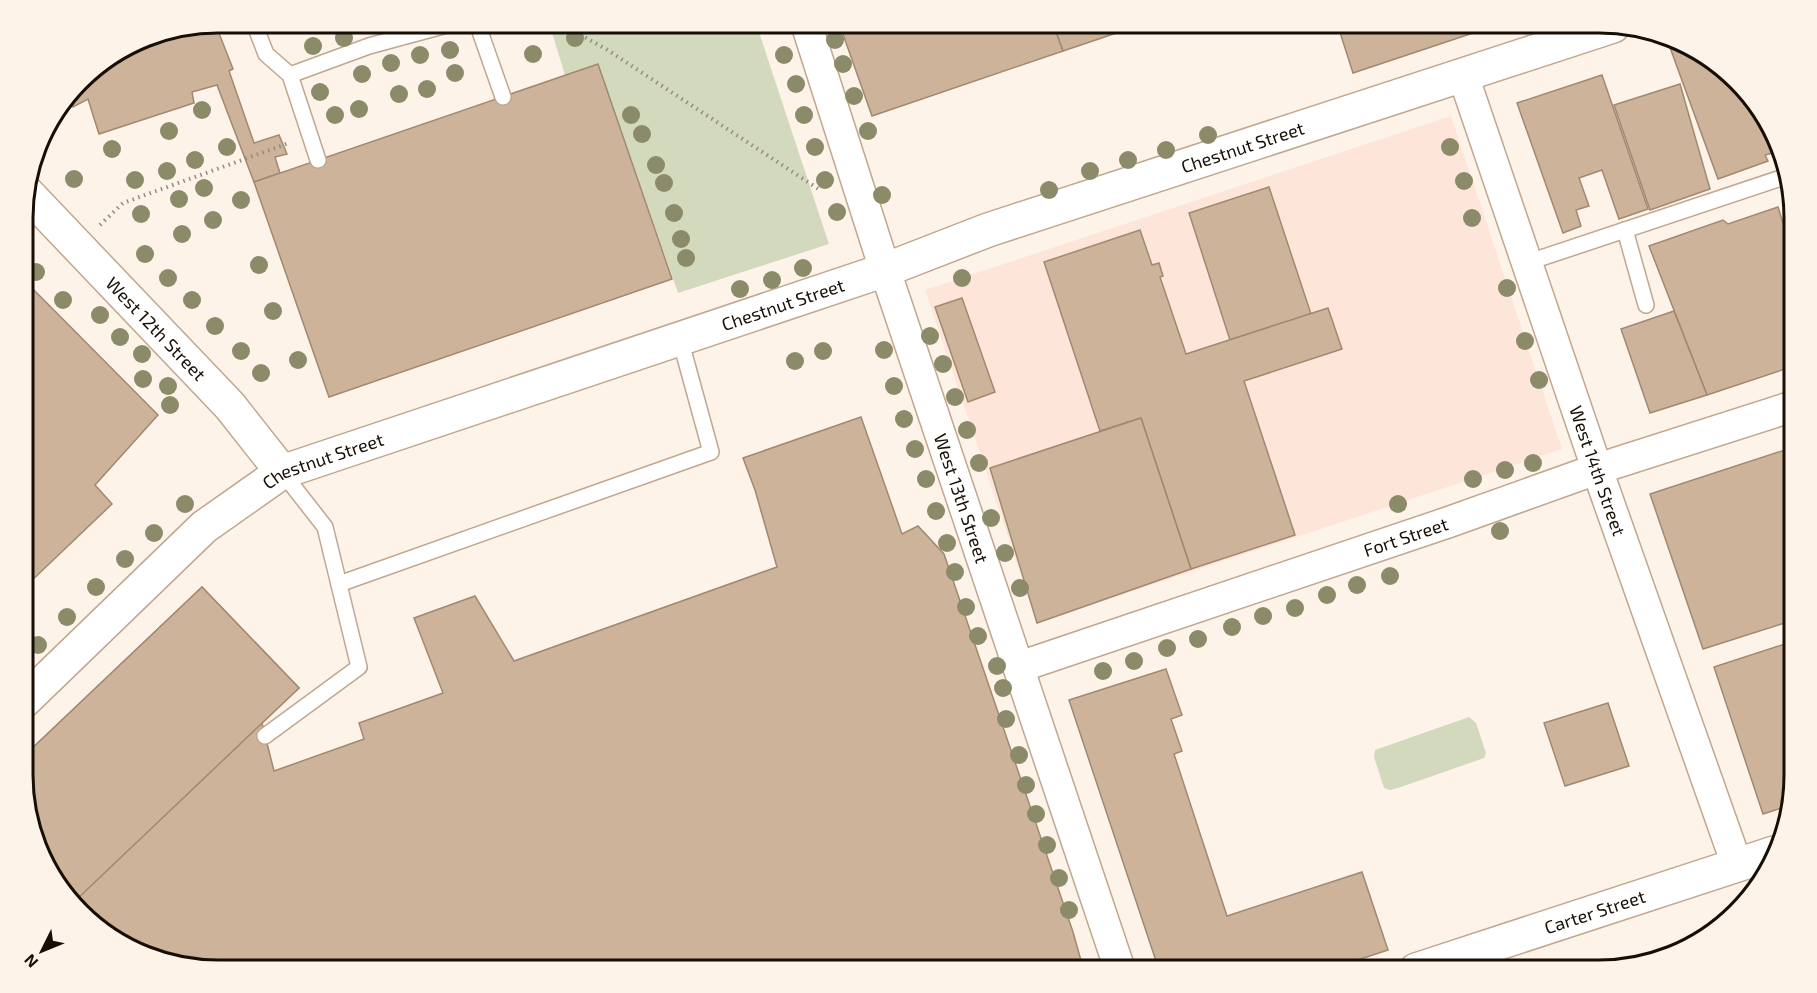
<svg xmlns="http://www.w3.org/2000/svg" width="1817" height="993" font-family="'Exo 2',sans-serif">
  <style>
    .industrial { fill: #fde5da }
    .green { fill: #d2d9bd }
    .building { fill: #cdb39a; stroke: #a18971; stroke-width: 1.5 }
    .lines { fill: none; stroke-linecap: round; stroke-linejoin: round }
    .lane-casing { stroke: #c0a78f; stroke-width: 18 }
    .street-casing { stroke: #c0a78f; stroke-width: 33 }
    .secondary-casing { stroke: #c0a78f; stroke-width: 36 }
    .path { stroke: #958c81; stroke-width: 4; stroke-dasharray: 1.5 4.5; stroke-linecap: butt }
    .lane { stroke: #fff; stroke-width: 15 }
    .street { stroke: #fff; stroke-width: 30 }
    .secondary { stroke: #fff; stroke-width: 33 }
    .tree { fill: #8b8a69 }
    .labels { text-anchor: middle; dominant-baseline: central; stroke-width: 6; stroke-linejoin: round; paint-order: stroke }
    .street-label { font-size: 18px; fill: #170f06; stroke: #fef3e8 }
    .rim { fill: none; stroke: #170f06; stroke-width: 3 }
  </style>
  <rect width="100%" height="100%" fill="#fef3e8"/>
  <polygon class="industrial" points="1451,116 1562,449 1037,623 925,290"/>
  <g class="green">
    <polygon points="549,23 756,23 829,244 678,293 598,64 565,75"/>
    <polygon points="1469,717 1476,723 1486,753 1484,758 1401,787 1390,790 1384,788 1374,757 1375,750"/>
  </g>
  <g class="building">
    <polygon points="215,23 233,69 229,71 254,143 279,135 287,154 275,157 280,173 254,182 217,85 192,92 194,103 99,134 88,99 73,107 69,97 89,71 144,37"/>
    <polygon points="839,23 1053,23 1063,51 872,116"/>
    <polygon points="1053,23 1146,23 1063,51"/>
    <polygon points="1337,23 1503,23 1353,73"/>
    <polygon points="1668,42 1696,49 1762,110 1776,152 1765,155 1768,161 1718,179"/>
    <polygon points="598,64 672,279 329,397 254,182"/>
    <polygon points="1602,75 1648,209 1619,219 1602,170 1579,178 1589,206 1576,210 1581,226 1563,233 1517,103"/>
    <polygon points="1680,84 1710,189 1650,210 1614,105"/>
    <polygon points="1269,187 1311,314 1230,340 1189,213"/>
    <polygon points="1778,207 1794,258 1794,366 1707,395 1649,246 1723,220 1728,224"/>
    <polygon points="1140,230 1152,265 1159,263 1163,276 1160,277 1186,354 1328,308 1342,349 1244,381 1295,535 1191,569 1141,418 1100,431 1044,262"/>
    <polygon points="24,280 158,415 95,485 112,504 27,585 24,582"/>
    <polygon points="962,298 995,392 968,402 935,307"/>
    <polygon points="1674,311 1707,395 1650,413 1621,329"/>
    <polygon points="861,417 902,534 918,526 944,554 1073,932 1082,964 1081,970 218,970 121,944 56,884 24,800 24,756 202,587 299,688 262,723 274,771 364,739 359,723 443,693 414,618 475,596 514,661 777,567 755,490 743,458"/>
    <polygon points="1141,418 1191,569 1037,623 990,468"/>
    <polygon points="1794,447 1794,620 1703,649 1650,494"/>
    <polygon points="202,587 299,688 75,901 56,884 24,800 24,756"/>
    <polygon points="1794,641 1794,787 1788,806 1763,814 1714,667"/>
    <polygon points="1166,669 1182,715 1171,719 1182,751 1174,754 1227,916 1362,872 1388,950 1327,970 1159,970 1069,700"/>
    <polygon points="1608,703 1629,766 1565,786 1544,723"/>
  </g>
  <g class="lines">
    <defs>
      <g id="lane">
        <polyline points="254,23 266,54 290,75 318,160"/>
        <polyline points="477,23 503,97"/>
        <polyline points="290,75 369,46 454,23"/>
        <polyline points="1625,230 1646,305"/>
        <polyline points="1526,263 1784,177"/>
        <polyline points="339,584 711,452 680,339"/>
        <polyline points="265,736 359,667 325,527 282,472"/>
      </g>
      <g id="street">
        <path id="s1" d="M806,23L885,270L1120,970"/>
        <path id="s2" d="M1463,75L1597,469L1737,865"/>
        <path id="s3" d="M1019,667L1449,522L1597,469L1794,406"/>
      </g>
      <g id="secondary">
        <path id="s4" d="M25,191L230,406L282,472"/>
        <path id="s5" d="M24,701L204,527L282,472L885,270L988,230L1613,26"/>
        <path id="s6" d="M1416,970L1774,853"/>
      </g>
    </defs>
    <use href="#lane" class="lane-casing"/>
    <use href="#street" class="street-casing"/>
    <use href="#secondary" class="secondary-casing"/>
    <g class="path">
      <polyline points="559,23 606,49 820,190"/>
      <polyline points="100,225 123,203 289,143"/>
    </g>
    <use href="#lane" class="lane"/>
    <use href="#street" class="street"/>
    <use href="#secondary" class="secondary"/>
  </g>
  <g class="tree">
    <circle cx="344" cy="38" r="9"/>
    <circle cx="575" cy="38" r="9"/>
    <circle cx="835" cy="40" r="9"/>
    <circle cx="313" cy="46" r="9"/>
    <circle cx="450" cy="50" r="9"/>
    <circle cx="533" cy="54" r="9"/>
    <circle cx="420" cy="55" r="9"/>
    <circle cx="784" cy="55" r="9"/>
    <circle cx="391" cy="63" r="9"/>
    <circle cx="843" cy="64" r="9"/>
    <circle cx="455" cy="73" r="9"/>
    <circle cx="362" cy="74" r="9"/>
    <circle cx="796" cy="84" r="9"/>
    <circle cx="427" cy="89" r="9"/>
    <circle cx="320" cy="92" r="9"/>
    <circle cx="399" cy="94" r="9"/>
    <circle cx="854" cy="96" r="9"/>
    <circle cx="359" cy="109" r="9"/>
    <circle cx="202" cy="110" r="9"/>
    <circle cx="335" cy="115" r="9"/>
    <circle cx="631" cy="115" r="9"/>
    <circle cx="804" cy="115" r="9"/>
    <circle cx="169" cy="131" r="9"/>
    <circle cx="868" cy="131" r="9"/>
    <circle cx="642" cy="134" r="9"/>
    <circle cx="1208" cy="135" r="9"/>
    <circle cx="227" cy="147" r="9"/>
    <circle cx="815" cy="147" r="9"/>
    <circle cx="1450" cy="147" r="9"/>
    <circle cx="112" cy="149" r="9"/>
    <circle cx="1166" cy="150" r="9"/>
    <circle cx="195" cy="160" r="9"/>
    <circle cx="1128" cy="160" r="9"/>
    <circle cx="656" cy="165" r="9"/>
    <circle cx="167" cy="171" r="9"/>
    <circle cx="1090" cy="171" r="9"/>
    <circle cx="74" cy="179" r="9"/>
    <circle cx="135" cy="180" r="9"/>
    <circle cx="825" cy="180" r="9"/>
    <circle cx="1464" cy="181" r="9"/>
    <circle cx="664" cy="183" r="9"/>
    <circle cx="204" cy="188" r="9"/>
    <circle cx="1049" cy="190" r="9"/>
    <circle cx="882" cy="195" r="9"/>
    <circle cx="179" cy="199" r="9"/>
    <circle cx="241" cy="200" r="9"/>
    <circle cx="837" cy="212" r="9"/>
    <circle cx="674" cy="213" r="9"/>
    <circle cx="141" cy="214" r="9"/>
    <circle cx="1472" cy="218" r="9"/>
    <circle cx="213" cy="220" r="9"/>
    <circle cx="182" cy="234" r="9"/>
    <circle cx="681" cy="239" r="9"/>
    <circle cx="145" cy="254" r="9"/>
    <circle cx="686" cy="258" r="9"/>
    <circle cx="259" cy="265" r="9"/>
    <circle cx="803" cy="268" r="9"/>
    <circle cx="36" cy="272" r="9"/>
    <circle cx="168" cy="278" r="9"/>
    <circle cx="962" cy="278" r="9"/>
    <circle cx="772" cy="280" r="9"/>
    <circle cx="1507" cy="288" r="9"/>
    <circle cx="740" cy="289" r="9"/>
    <circle cx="63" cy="300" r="9"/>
    <circle cx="192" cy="300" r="9"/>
    <circle cx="273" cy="311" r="9"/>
    <circle cx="100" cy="315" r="9"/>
    <circle cx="215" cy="326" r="9"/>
    <circle cx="930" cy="336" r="9"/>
    <circle cx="120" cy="337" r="9"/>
    <circle cx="1525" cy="341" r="9"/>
    <circle cx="884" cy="350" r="9"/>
    <circle cx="241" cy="351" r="9"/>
    <circle cx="823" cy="351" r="9"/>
    <circle cx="142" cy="354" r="9"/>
    <circle cx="298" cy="360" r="9"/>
    <circle cx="795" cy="361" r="9"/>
    <circle cx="943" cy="364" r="9"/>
    <circle cx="261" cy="373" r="9"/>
    <circle cx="143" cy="379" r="9"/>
    <circle cx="1539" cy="380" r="9"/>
    <circle cx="168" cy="386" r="9"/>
    <circle cx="894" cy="386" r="9"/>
    <circle cx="955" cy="397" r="9"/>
    <circle cx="170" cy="405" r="9"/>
    <circle cx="904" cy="419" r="9"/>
    <circle cx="967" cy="430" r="9"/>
    <circle cx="915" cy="449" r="9"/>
    <circle cx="979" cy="463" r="9"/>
    <circle cx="1533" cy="463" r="9"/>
    <circle cx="1505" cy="470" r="9"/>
    <circle cx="926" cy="479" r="9"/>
    <circle cx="1473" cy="479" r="9"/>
    <circle cx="185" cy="504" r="9"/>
    <circle cx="1398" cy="504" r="9"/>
    <circle cx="936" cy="511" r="9"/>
    <circle cx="991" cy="518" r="9"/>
    <circle cx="1500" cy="531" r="9"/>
    <circle cx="154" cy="533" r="9"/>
    <circle cx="947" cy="543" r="9"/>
    <circle cx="1005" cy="553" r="9"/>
    <circle cx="125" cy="559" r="9"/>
    <circle cx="955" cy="572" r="9"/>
    <circle cx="1390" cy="576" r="9"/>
    <circle cx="1357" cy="585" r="9"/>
    <circle cx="96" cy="587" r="9"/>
    <circle cx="1020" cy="588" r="9"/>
    <circle cx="1327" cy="595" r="9"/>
    <circle cx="966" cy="607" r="9"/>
    <circle cx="1295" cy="608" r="9"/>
    <circle cx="1263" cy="616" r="9"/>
    <circle cx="67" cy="617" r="9"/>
    <circle cx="1232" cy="627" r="9"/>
    <circle cx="978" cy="636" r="9"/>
    <circle cx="1198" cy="639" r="9"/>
    <circle cx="38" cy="645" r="9"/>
    <circle cx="1167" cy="648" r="9"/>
    <circle cx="1134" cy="661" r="9"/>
    <circle cx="997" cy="666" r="9"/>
    <circle cx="1103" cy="671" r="9"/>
    <circle cx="1003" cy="688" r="9"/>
    <circle cx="1006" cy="719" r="9"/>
    <circle cx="1019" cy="755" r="9"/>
    <circle cx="1026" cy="785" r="9"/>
    <circle cx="1036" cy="814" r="9"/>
    <circle cx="1047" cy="845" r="9"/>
    <circle cx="1059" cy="878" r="9"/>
    <circle cx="1069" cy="910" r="9"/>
  </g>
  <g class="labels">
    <g class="street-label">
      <text stroke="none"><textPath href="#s5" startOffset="1360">Chestnut Street</textPath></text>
      <text stroke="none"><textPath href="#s5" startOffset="874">Chestnut Street</textPath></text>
      <text stroke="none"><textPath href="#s4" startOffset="190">West 12th Street</textPath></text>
      <text stroke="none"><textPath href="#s5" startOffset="388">Chestnut Street</textPath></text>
      <text stroke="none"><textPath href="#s2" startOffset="418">West 14th Street</textPath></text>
      <text stroke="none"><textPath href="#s1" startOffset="500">West 13th Street</textPath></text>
      <text stroke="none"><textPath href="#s3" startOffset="408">Fort Street</textPath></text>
      <text stroke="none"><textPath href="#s6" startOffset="188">Carter Street</textPath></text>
    </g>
  </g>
  <path d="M0 0H1817V993H0ZM218 33H1599A185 185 0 0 1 1784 218V775A185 185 0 0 1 1599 960H218A185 185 0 0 1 33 775V218A185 185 0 0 1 218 33Z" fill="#fef3e8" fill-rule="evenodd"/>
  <path class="rim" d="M218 33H1599A185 185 0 0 1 1784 218V775A185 185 0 0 1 1599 960H218A185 185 0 0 1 33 775V218A185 185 0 0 1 218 33Z"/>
  <g transform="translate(42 951) rotate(227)" stroke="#fef3e8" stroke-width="4.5" paint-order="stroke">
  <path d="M0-4.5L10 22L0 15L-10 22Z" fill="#170f06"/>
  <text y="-9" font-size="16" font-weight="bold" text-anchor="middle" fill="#170f06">N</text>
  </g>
</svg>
